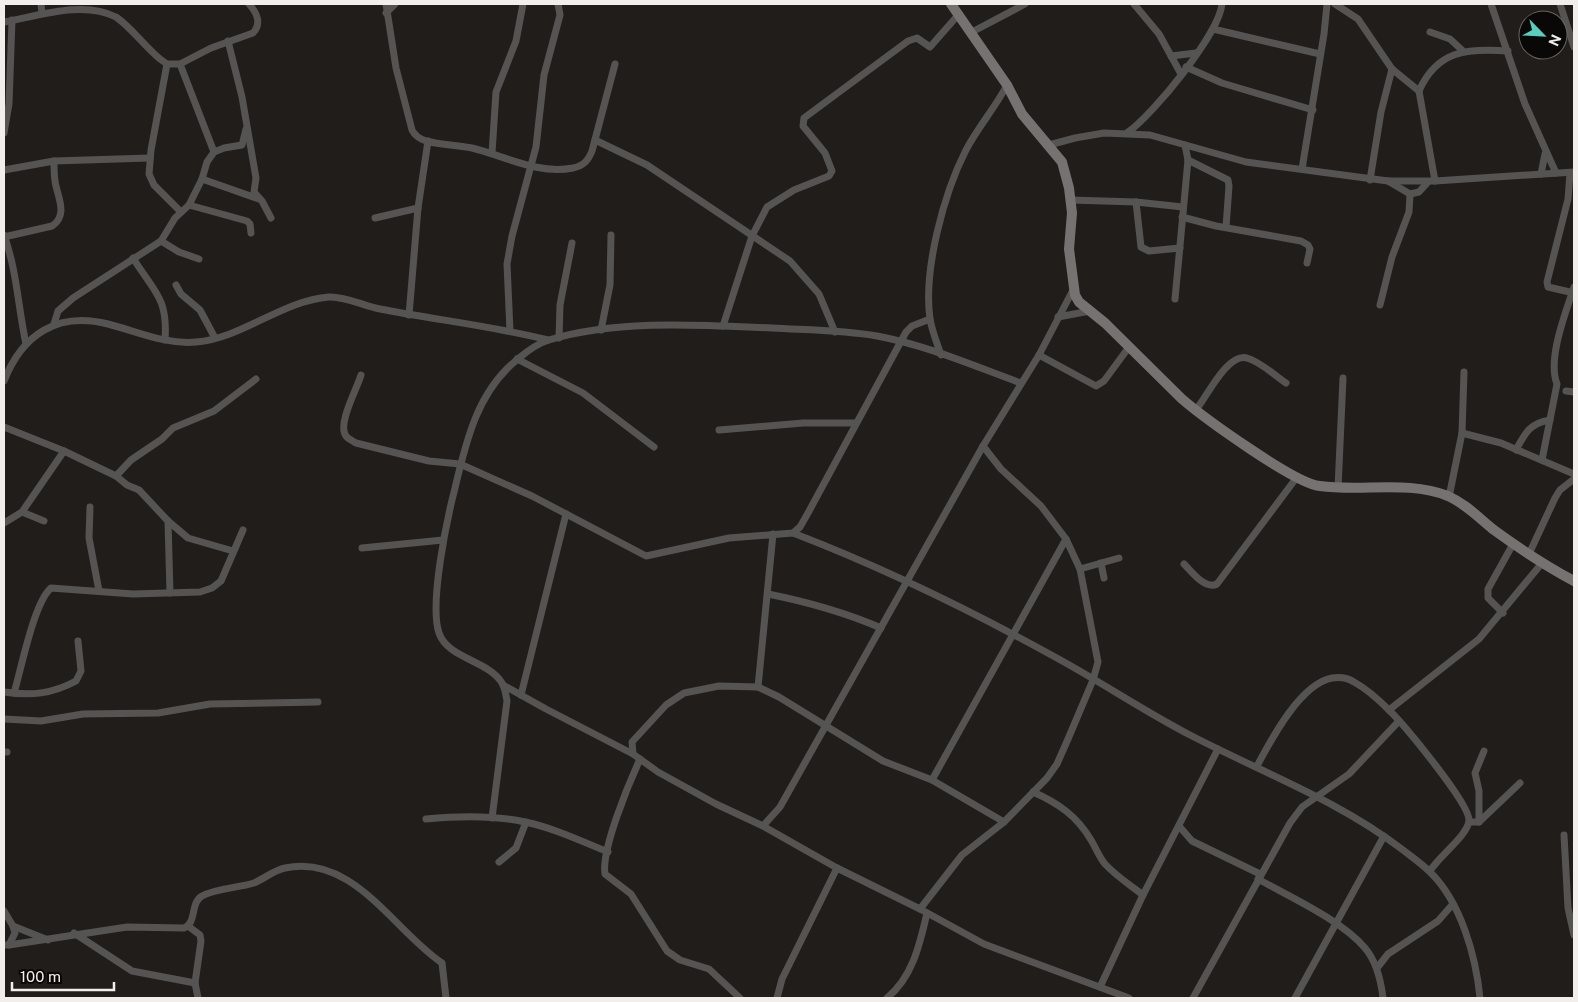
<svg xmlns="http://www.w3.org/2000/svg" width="1578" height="1002" font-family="'Public Sans',sans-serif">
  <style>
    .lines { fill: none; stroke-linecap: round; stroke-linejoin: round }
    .street { stroke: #565353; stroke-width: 7 }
    .secondary { stroke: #767271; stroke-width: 10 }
  </style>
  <rect width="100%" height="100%" fill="#211d1a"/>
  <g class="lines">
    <g class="street">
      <polyline points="41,4 42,13"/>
      <path d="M386,4L396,68L412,130C415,136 420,139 426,141C441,145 457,145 472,148C505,156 538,175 573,168C583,166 588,161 592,151L615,64"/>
      <polyline points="1134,4 1159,34 1181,74"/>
      <polyline points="1335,4 1358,19 1392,69 1419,91"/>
      <polyline points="1491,4 1525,104 1556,173"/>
      <polyline points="1560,4 1574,47"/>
      <polyline points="386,13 395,4"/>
      <path d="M4,22C38,16 83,0 116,17C132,28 144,46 160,59L167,64H180L211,48L253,33C262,23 257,13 249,4"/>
      <polyline points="1213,29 1320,54"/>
      <polyline points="972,32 1025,4"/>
      <polyline points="1430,32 1450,39 1463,51"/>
      <polyline points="228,41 242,97 256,178 254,192 262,201 271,218"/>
      <polyline points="1171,56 1196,53"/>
      <polyline points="167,64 151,150 149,174 154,185 181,212"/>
      <polyline points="180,64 214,152"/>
      <polyline points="1186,67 1222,83 1313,110"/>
      <polyline points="4,133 9,104 12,20"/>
      <path d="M1127,133C1153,115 1219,34 1222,4"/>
      <polyline points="595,140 647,165 790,261 819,294 835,332"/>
      <polyline points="1049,145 1075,138 1104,133 1150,135 1246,162 1388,181 1435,181 1574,172"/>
      <polyline points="492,153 496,92 516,41 523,4"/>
      <polyline points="1188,160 1228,180 1229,186 1226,227"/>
      <polyline points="1302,169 1324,34 1327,4"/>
      <polyline points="4,170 54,161 150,158"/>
      <polyline points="1570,173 1568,199 1547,282 1548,287 1574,293"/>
      <polyline points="1541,174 1545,154"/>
      <polyline points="202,179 259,199"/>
      <polyline points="1370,180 1381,112 1392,69"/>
      <polyline points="1388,181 1410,194 1419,192 1428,182"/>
      <path d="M1435,181L1419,91C1437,50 1468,48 1508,51"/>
      <polyline points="1070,200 1136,202 1183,207"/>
      <polyline points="1136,202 1141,247 1149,251 1180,248"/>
      <polyline points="189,205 247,221 250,224 251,233"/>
      <polyline points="1182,217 1216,226 1301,241 1308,245 1310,249 1307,263"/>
      <polyline points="375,218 418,208"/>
      <path d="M4,235C17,271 18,307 26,344"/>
      <path d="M4,237L52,226C69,215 57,196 55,181C54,174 54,167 54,161"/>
      <polyline points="161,241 179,252 199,259"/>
      <path d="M133,258C154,292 168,297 165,340"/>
      <polyline points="176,285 181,294 200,310 215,338"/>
      <polyline points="1175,299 1188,160 1185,145"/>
      <polyline points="1380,305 1392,257 1409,212 1410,194"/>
      <polyline points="409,315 418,208 428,141"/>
      <polyline points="1058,317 1090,311"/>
      <polyline points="54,324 58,311 73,298 161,241 175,218 189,205 202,179 207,162 214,152 224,148 242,145 246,129"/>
      <polyline points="723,326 752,236 767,207 794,190 829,176 832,171 825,153 803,126 804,118 908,41 917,38 930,47 959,14"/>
      <polyline points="601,330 610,285 611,235"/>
      <polyline points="510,331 507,264 512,236 536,147 544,75 560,15 558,4"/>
      <polyline points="559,338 560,305 572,243"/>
      <path d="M941,355C937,343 932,331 930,319C923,270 944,193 966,150C978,127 995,108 1007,85"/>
      <polyline points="1039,355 1096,386 1104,381 1129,347"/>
      <polyline points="517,359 583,393 654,447"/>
      <path d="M361,375C357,389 337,424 346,436C348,439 353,441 356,443L429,461L460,464L532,496L646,556L729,538L793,533L800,527L808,513L906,332L912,326L930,319"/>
      <path d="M4,381C22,335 57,311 108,324C136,331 166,345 196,342C243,338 281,301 329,297C345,296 364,306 380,309C436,320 493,326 548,340"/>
      <polyline points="1566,391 1574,392"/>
      <path d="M1195,411C1207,397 1227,353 1247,358C1261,362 1274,375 1286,383"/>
      <polyline points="4,427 64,451 116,476 127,485 139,490 168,521 188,538 233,551"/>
      <polyline points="719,430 803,423 855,423"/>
      <polyline points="1462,433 1501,443 1574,474"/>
      <path d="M1516,450C1525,433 1530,423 1550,420"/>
      <path d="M1542,460L1557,384C1547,359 1566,312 1574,287"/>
      <polyline points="116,476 131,460 162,439 173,428 214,411 256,379"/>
      <polyline points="1338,488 1343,378"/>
      <polyline points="1449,497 1462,433 1464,372"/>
      <polyline points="90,507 89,538 99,591"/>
      <polyline points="22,512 44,521"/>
      <polyline points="168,521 170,593"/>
      <polyline points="4,523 22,512 64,451"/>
      <path d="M793,533C884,568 970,610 1055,657C1101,682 1144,711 1190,735C1263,773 1338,800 1403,850C1412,857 1422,864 1430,872C1461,902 1476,957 1480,998"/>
      <polyline points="362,548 443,540"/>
      <polyline points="1529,554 1555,498 1560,490 1574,479"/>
      <polyline points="1101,563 1104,578"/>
      <path d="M1184,564C1192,572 1205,590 1217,584L1297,477"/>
      <polyline points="1080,569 1119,558"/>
      <path d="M768,594C808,602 844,612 881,628"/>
      <polyline points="1503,613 1488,598 1488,589 1513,544"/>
      <polyline points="503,685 546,709 633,754"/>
      <polyline points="758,687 773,534"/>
      <path d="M4,692C31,696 52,694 76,681L81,671L78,641"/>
      <path d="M14,693C21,670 34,602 51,588L133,594L200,592L212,588L221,581L243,530"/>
      <polyline points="521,695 566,514"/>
      <polyline points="1389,710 1479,639 1542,563"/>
      <polyline points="4,719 41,721 83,714 158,713 210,704 318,702"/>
      <polyline points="4,752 7,752"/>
      <path d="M640,759C629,783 601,850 605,874L631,894L667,951L680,960L709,969L740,998"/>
      <path d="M1257,766C1271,740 1300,684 1332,678C1339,677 1348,678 1354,682C1367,689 1379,700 1390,711C1404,725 1471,805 1469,821C1467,836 1439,856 1430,871"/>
      <polyline points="932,780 1066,539"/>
      <path d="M1033,792C1058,803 1077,816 1091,840C1096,848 1099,857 1105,864C1116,876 1130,885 1143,895"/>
      <path d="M492,818L507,701C506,695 505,688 502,683C488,660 448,659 439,633C429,604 447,519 455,488C466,441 478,390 518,359C526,352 539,343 549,340C618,319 701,325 772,328C807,330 843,330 877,336C926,345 974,366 1021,383"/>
      <path d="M426,819C458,816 493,815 525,822C554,828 581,841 608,852"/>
      <polyline points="1004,822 932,780 883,761 779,697 758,687 719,686 684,693 666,705 632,742 633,754 658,772 716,804 763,826 837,868 920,909 984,944 1129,998"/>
      <polyline points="1469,822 1479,822 1520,783"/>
      <polyline points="1479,822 1479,791 1475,773 1484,751"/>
      <polyline points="763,826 780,807 983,446 1039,355 1073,290"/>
      <polyline points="1179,826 1192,841 1260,874"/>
      <polyline points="1564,835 1568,908 1574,935"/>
      <polyline points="499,862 516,848 526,822"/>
      <path d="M1258,879C1290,897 1341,920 1365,948C1377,962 1381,981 1383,998"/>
      <polyline points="920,909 962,855 1004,822 1047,778 1057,764 1068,739 1093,680 1098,662 1080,569 1066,539 1041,506 1001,469 983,446"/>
      <polyline points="4,911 13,926 15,933 9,945 4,945"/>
      <polyline points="13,926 48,940"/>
      <polyline points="188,926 200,935 201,941 195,983 198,998"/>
      <polyline points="74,933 132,971 195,983"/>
      <path d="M9,945L127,927L184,928C197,923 190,903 202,896C217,888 238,888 254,883C264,879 274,870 285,868C354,854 393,930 442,963L446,998"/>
      <polyline points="1377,968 1388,954 1438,921 1452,905"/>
      <polyline points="1100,987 1143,895 1218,749"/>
      <polyline points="777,998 782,979 837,868"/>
      <path d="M887,998C913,977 920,943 927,913"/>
      <polyline points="1193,998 1290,823 1302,807 1349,774 1399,721"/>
      <polyline points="1295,998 1384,836"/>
    </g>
    <path class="secondary" d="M951,4L1007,85L1022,114L1062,162L1069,188L1072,213L1069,249L1075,295L1079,302L1105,323L1182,399C1203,417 1295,484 1320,486C1362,492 1408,480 1448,496C1466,504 1479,518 1494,530C1520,549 1546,566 1574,581"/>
  </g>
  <rect width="1578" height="1002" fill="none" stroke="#f1eeec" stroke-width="10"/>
  <g transform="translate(1543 35) rotate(114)"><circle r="24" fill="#090807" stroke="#666463"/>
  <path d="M0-4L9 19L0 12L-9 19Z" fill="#5acebd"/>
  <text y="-8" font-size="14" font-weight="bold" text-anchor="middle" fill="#f1eeec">N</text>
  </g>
  <path d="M12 982v8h102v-8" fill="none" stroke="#f1eeec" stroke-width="2.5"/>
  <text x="20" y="982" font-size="15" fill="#f1eeec" stroke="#090807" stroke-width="4" paint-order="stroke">100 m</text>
</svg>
